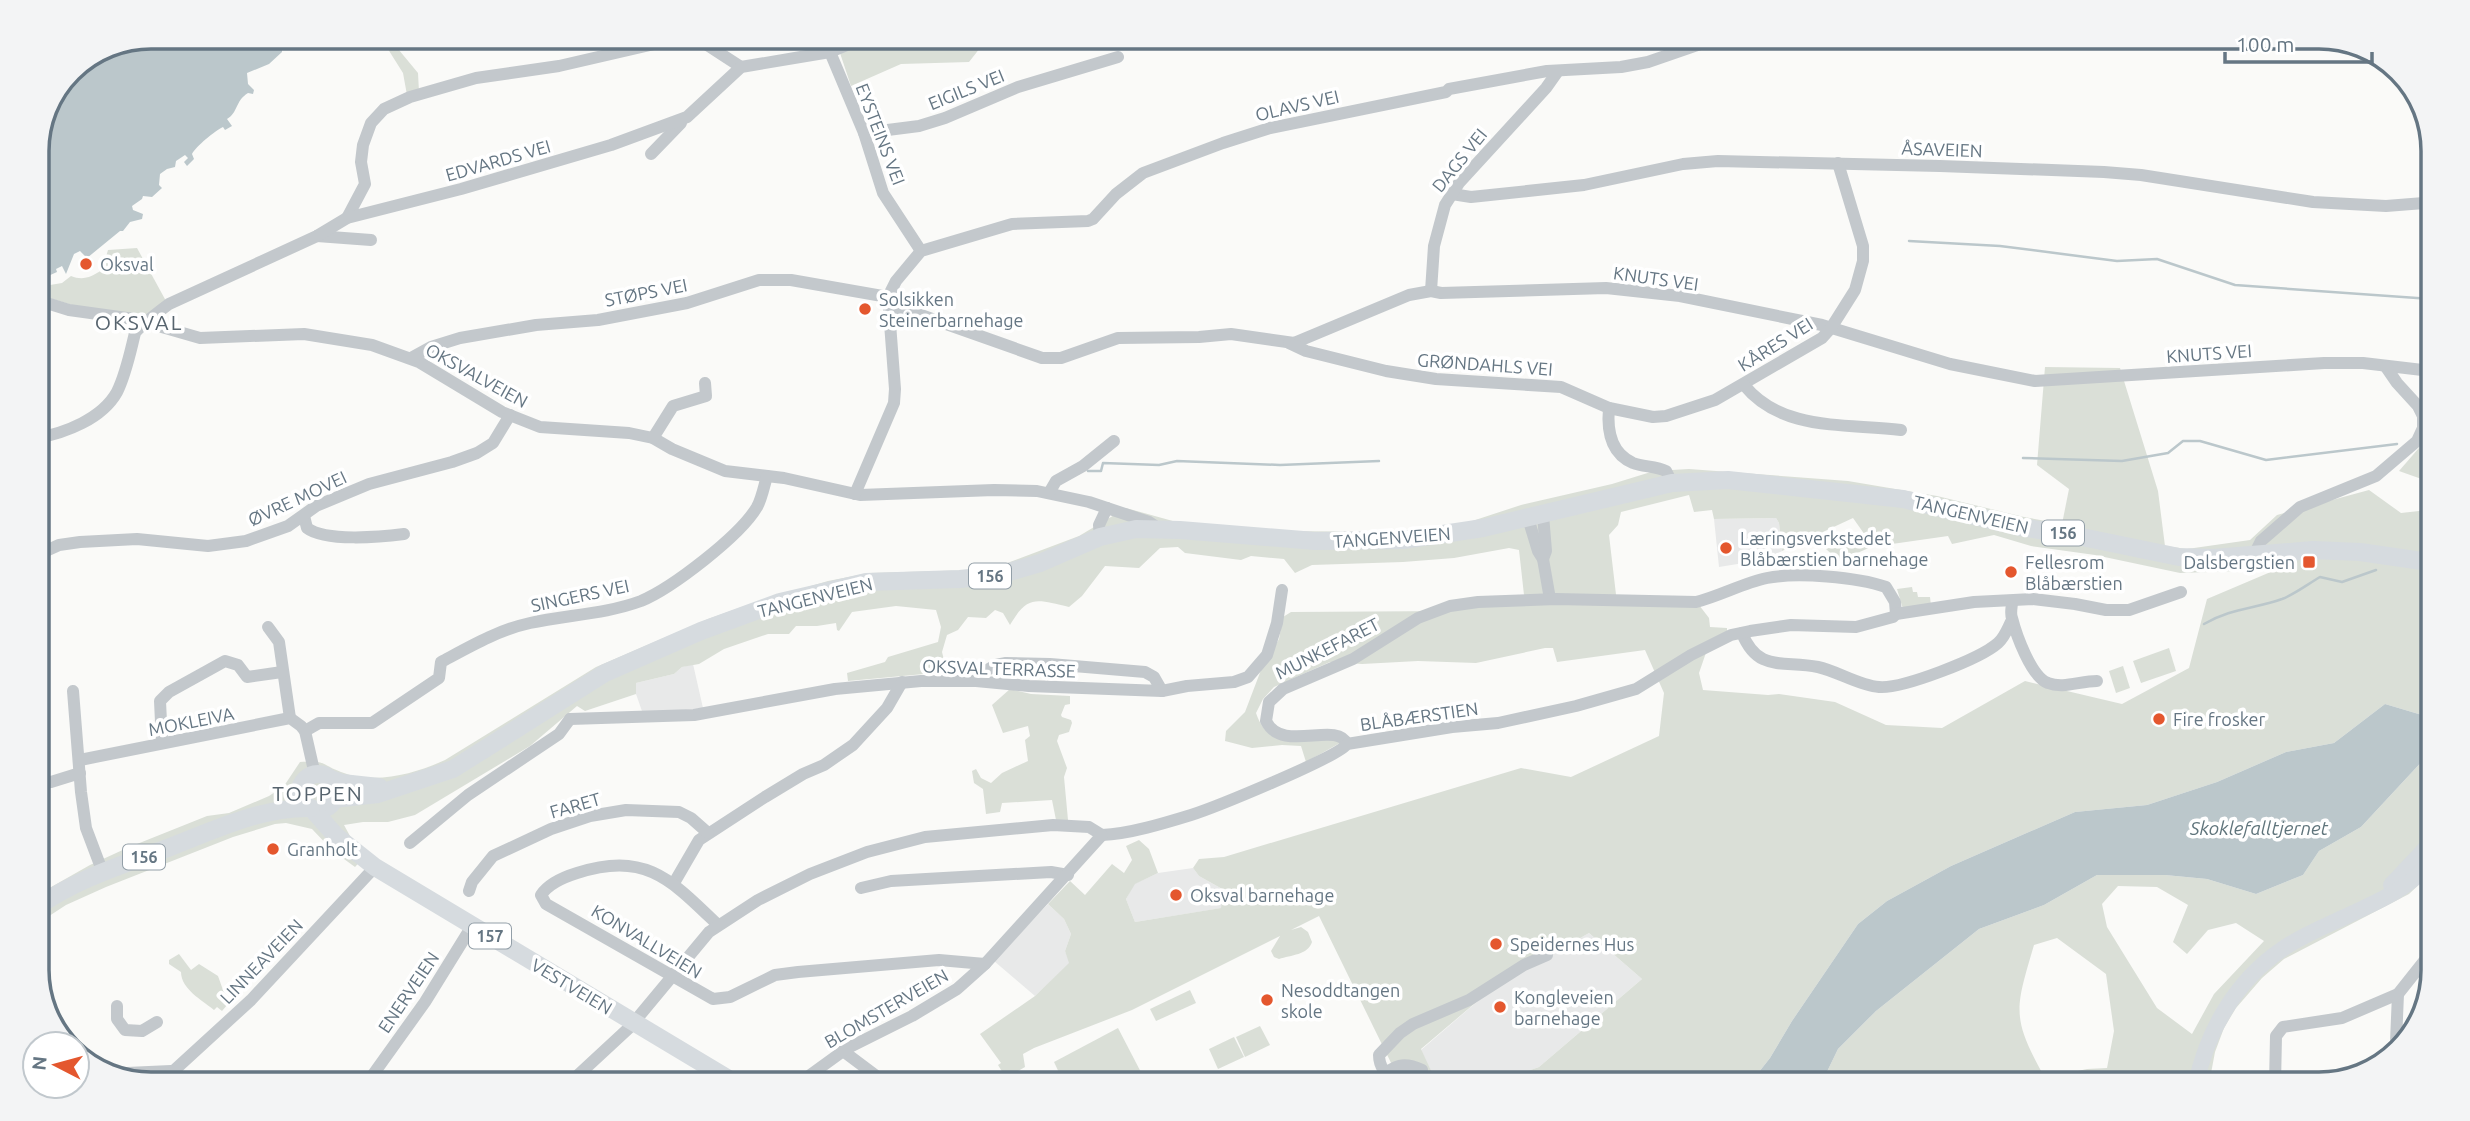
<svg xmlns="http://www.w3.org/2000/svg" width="2470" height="1121" font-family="Ubuntu,sans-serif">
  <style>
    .built { fill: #e8e9e9 }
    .green { fill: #dadfd7; fill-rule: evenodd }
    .water { fill: #bbc7cb }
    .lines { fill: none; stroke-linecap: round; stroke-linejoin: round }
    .stream { stroke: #bbc7cb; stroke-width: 2.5 }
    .street { stroke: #c3c8cc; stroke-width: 12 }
    .secondary { stroke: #d6dbdf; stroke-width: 16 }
    .primary { stroke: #d6dbdf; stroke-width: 18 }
    .poi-dot { fill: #e4572e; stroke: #fff; stroke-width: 2.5 }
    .labels { text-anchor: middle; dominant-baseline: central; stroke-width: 7; stroke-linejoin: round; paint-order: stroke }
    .shield { fill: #fff; stroke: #939fa8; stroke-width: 2 }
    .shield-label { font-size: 16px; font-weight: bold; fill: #657683 }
    .street-label { font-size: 18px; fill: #657683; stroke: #fff }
    .poi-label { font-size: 18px; fill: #657683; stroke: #fff; text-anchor: start }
    .water-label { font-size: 19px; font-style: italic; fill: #60757c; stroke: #fff }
    .quarter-label { font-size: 21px; letter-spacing: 2px; fill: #57646e; stroke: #fff }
    .rim { fill: none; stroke: #657683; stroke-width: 3.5 }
  </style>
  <rect width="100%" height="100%" fill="#fafaf8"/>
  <g class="built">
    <polygon points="1776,518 1779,523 1782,551 1768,559 1719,567 1714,519"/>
    <polygon points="693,664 703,708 643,714 636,694 636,683 674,674 682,667"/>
    <polygon points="1193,868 1199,876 1224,890 1222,908 1135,922 1126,899 1134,884 1158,873"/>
    <polygon points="1048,904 1064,919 1071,934 1065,951 1070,963 1035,996 994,961"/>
    <polygon points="1589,933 1642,979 1539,1067 1499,1081 1436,1081 1421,1050 1493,988"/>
  </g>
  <g class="green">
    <polygon points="381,38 389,38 418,73 419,92 407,95 403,73"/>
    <polygon points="865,40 981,40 980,48 969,62 901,64 851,86 840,53"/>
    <path d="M137,248L166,301L149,316L85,309L40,295L39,291L44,286L62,283L71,276C83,281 91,277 102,270L108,250Z"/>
    <path d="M2045,367L2120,368L2158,491L2165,546L2187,549L2250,540L2277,515L2369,490L2401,513L2428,510L2429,507L2427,721L2422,715L2385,704L2334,743L2286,752L2217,782L2147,805L2075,812L1951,866L1887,901L1858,924L1792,1021L1770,1058L1751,1082L1499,1081L1539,1067L1642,979L1589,933L1493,988L1421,1049L1436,1081L1383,1080L1396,1073L1319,916L1291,930L1301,927L1308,932L1312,942C1308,955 1291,955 1279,959L1274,957L1271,951L1280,936L1132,1010L1034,1048L1023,1054L1025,1067L1006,1078L998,1065L1001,1063L980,1034L1035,996L1069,963L1065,951L1071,934L1064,919L1048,904L1070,881L1085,895L1112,864L1124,873L1132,860L1126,846L1139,840L1149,849L1158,873L1135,884L1126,899L1135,922L1221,908L1224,890L1199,876L1193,868L1199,859L1224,857L1521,768L1571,777L1659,736L1664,693L1645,650L1557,662L1553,648H1545L1476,663L1418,661L1362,664L1330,662L1274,687L1263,699L1256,713C1269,752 1303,740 1335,738L1340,743L1306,762L1301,746L1282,745L1252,748L1225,741L1226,731L1245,712L1261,670L1279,639L1283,617L1291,612L1450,611L1466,608L1525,604L1519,550L1509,548L1454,558L1403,562L1312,565L1295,573L1284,559L1251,556L1241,560L1185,553L1178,547L1160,548L1139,568L1105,566L1082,596L1069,607C1037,600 1028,594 1010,625L1003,613L995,610L986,618L968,617L958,630L947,635L942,652L944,660L962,671L958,674L928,672L924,674L848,681L847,673L885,662L888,657L938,642L941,627L936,610L896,606L852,612L839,631L837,630L836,623L817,626H796L789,634H768L724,649L699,664L682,667L674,674L636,683V694L585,711L577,706L530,746L415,815L388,822H363L344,825L350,836L367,854L355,867L333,851L312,829L286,823L275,824L233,837L106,887L66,905L37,924V895L90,865L127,848L207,816L229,813L269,796L284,786L300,762C326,760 320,764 341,772C375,785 414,774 445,760L596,667L708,619L756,602L828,581L869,573L974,570L999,566L1079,536L1126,508L1180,523L1272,531L1402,532L1460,525L1521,505L1612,484L1654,471L1689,469L1848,481L1937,496L2024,517L2062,524L2069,489L2037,465ZM1689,495L1694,512L1712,510L1714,519L1776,518L1779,523L1782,551L1853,518L1865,535L1826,549L1839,561L1871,547L1948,536L1952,544L1994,535L2031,546L2095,555L2180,573L2237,571L2275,566L2280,568L2207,599L2189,668L2122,704L2025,681L1942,728L1886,725L1835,702L1779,694L1768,695L1703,690L1699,673L1710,641L1727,633V628L1710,627L1709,618L1699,605L1617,603L1609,535L1618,525L1621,512Z"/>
    <polygon points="2425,441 2430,443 2430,482 2399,471"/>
    <polygon points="1912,587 1913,592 1917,592 1918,597 1930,597 1931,606 1903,609 1897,589"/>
    <polygon points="2169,648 2176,671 2141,683 2133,661"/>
    <polygon points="2123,666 2130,688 2116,693 2109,671"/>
    <polygon points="1010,689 1031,694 1070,696 1070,704 1065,705 1061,715 1062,717 1071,720 1072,723 1069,732 1059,735 1057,741 1067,768 1064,777 1068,820 1056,820 1052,800 1002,803 1000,812 986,814 983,789 974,783 972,771 976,769 981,778 991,783 1002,773 1028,761 1025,740 1030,736 1028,726 1003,733 992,705"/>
    <path d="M2427,756L2426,878L2409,894L2284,959L2262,978L2236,1008L2224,1028L2215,1052L2209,1084L1822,1082L1838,1049L1876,1011L1979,929L2044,905L2097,875H2165L2207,879L2256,894L2303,875L2319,851L2361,827ZM2118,886L2157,887L2188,905L2173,942L2187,954L2208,930L2236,923L2264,941L2214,994L2192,1034L2157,1008L2107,927L2102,904ZM2057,938L2106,974L2114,1031L2107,1068L2087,1069L2045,1078C2011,1017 2015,1010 2034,945Z"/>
    <path d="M179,954L191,970L199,964L218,976L228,1004L222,1011L217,1007L214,1010C202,1000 181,989 181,972L169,964V960Z"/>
    <polygon points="1190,990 1196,1003 1156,1021 1150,1009"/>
    <polygon points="1260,1026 1270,1045 1245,1057 1236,1037"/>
    <polygon points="1118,1028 1145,1080 1062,1079 1054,1062"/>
    <polygon points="1234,1037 1244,1057 1218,1069 1209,1049"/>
  </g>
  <g class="water">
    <path d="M151,37H297L282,48V52L269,64L247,73L248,84L254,90L253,94L248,93C235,101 238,113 227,119L232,126L225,130L223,127C216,130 195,147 192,154L194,159L187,166L184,162L188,158L185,155L176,161L175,167L167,169L160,174L159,185L162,188L152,197L143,196L142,199L132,206L133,210L143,214L142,219L130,222L123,231H120L87,258L80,251L74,254L66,274L62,266L56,269L57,272L37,281V144L71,70Z"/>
    <polygon points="2385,704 2422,715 2427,721 2427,756 2361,827 2319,851 2303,875 2256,894 2207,879 2165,875 2097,875 2044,905 1979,929 1876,1011 1838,1049 1822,1082 1751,1082 1770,1058 1792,1021 1858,924 1887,901 1951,866 2075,812 2147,805 2217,782 2286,752 2334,743"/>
  </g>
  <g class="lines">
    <g class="stream">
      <polyline points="1909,241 2000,246 2117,261 2157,259 2235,285 2431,299"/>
      <polyline points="2023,458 2122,461 2168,453 2183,441 2200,441 2266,460 2397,444"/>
      <polyline points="1088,471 1101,471 1103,463 1159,465 1177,461 1280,465 1379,461"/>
      <polyline points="2420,553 2429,550"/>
      <path d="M2204,624C2231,608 2254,609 2282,599C2295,594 2308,584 2320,577L2342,582L2376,570"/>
    </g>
    <g class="street">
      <polyline points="698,39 741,67"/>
      <polyline points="830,52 864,133 883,193 921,251"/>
      <polyline points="864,133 919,126 945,118 1018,87 1118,57"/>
      <polyline points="651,154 681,123"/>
      <polyline points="1452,194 1471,197 1584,185 1683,164 1718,161 1940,166 2104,172 2141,175 2313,202 2386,206 2424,203 2432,200"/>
      <polyline points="347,218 365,184 361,162 363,145 371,123 384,109 410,97 476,78 559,66 676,39"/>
      <polyline points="317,236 371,240"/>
      <polyline points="1431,291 1434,246 1445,205 1459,183 1546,88 1558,71"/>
      <polyline points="37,300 69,310 134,319 200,338 304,334 372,345 419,362 502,412 540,427 629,433 653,438 672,449 725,471 784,478 860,495 994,490 1037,491 1089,502 1149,522 1158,528"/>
      <polyline points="890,307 918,314 1042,358 1061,358 1118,338 1199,337 1231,334 1294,343 1409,295 1431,291 1441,293 1606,288 1680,296 1822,325 1950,364 2035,381 2324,363 2363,363 2431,371"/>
      <polyline points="1289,343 1306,351 1386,371 1436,379 1561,387 1609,408 1653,417 1666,416 1715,400 1822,338 1831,328 1855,290 1863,261 1863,246 1838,163"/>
      <polyline points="411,358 431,347 460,338 536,325 598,320 687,303 759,280 791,280 888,297"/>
      <path d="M1744,385C1782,432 1846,423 1901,430"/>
      <path d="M1609,408C1607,429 1610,453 1633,463C1643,467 1656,466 1666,471L1672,483"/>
      <path d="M37,438C65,433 102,419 117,392C126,374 130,353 135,333C140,326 161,310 169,304L317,236L347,218L461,189L611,145L687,117L741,67L830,52L859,40"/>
      <polyline points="653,438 673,406 706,396 705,383"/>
      <polyline points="1049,493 1056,481 1083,466 1114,441"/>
      <polyline points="855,494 894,403 895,389 888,297 896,281 921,251 1012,224 1088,221 1093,219 1116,194 1143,173 1223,143 1270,128 1446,92 1449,89 1547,71 1621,67 1648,62 1703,43"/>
      <path d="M304,516L307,528C325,542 381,537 404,534"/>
      <polyline points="1528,518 1538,551 1543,559 1550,599"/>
      <polyline points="1100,537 1099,525 1107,508"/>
      <polyline points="37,555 59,545 80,542 137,539 208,546 246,541 288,526 316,506 369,484 452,462 477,453 493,443 510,415"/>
      <polyline points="2254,555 2261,541 2300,507 2376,476 2417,441 2423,428 2423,416 2418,406 2397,383 2386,367"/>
      <polyline points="1543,559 1546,551 1543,515"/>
      <path d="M2012,602C2012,607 2010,613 2012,618C2016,634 2031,677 2048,683C2063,689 2080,681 2097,681"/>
      <polyline points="268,627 279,642 290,718"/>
      <path d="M1742,633C1758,673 1783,660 1818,667C1837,671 1860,686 1879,687C1902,689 1980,659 1998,643C2005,637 2008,627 2012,620"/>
      <polyline points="976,681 980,674 996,665 1006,663 1050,664 1145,672 1154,677 1162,691"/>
      <polyline points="73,691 81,792 86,828 103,873"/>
      <polyline points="570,719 694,715 835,689 921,681 976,681 1029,686 1162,691 1187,686 1234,682 1248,677 1267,655 1277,623 1282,590"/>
      <path d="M305,731L319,723H372L439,678L441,662C469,647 498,630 530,623C566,615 606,614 641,601C672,588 740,536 757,507C762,498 764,486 767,476"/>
      <polyline points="162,743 160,701 169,692 225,661 238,665 247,677 282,672"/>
      <path d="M1347,744C1337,720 1282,754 1266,721L1269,702L1283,689L1353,659L1418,618L1450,606L1478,602L1556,599L1696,602C1720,596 1743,583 1767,578C1797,572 1857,577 1886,587L1895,602L1896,614"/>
      <polyline points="80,760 290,718 301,726 305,731 315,775"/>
      <polyline points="37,783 51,782 80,773"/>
      <path d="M1102,835C1129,834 1165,823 1191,815C1213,808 1339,757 1347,744L1452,727L1498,723L1576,706L1636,689L1691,655L1731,635L1750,631L1791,625L1856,627L1893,617L1896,614L1974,602L2033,599L2075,604L2106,610H2129L2181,592"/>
      <polyline points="410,843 468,795 559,734 570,719"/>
      <polyline points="674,883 699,840 765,797 803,774 824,765 853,745 887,708 902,682"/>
      <polyline points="861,888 891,881 1051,872 1068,875"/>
      <polyline points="469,891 472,882 493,856 551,829 590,816 626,810 679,812 691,818 708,833"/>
      <path d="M718,925C671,880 646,851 577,873C564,877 549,883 541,895L546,904L713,999L730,997L775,975L798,972L939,960L985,964"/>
      <polyline points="117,1006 117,1019 125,1030 142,1031 157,1022"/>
      <polyline points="843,1051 879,1078"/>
      <polyline points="2393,1053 2396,1042 2398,994"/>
      <polyline points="105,1074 171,1071"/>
      <polyline points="168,1076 251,1000 375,867"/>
      <polyline points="372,1076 425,1002 472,926"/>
      <polyline points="576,1077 630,1027 709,932 758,900 810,874 867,852 925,837 1053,825 1089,827 1102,835"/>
      <polyline points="806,1078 846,1049 912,1016 957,989 985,964 1102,835"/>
      <path d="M1375,1080C1392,1069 1399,1059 1422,1070V1081"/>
      <path d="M1396,1081C1386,1077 1379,1066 1379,1055L1400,1033L1413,1024L1469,1000L1524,965L1547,955"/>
      <polyline points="2275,1084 2276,1036 2283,1027 2342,1018 2398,994 2425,960"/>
    </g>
    <g class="secondary">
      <polyline points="2391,885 2426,848"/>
      <path d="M2196,1084C2207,1031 2236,981 2281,950C2302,935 2326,926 2349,915C2378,901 2403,892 2426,867"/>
    </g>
    <g class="primary">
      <circle cx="318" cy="792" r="18"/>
      <polyline points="328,778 342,783 379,787"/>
      <polyline points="334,799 378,794 453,769 605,673 701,631 780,602 866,582 960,579 999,575 1040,563 1100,537 1136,529 1180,530 1315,541 1403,540 1483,528 1672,483 1728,480 1903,499 2020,527 2077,536 2179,557 2213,558 2313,550 2360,552 2429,562"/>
      <polyline points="313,810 336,836 375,867 727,1078"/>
      <path d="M37,907C76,879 122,865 165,849C212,831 260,807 311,808"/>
    </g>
  </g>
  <g class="poi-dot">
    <circle cx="86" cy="264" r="7"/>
    <circle cx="865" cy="309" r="7"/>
    <circle cx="1726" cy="548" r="7"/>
    <rect x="2302" y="555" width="14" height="14" rx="3.5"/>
    <circle cx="2011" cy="572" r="7"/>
    <circle cx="2159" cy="719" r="7"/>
    <circle cx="273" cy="849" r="7"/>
    <circle cx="1176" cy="895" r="7"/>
    <circle cx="1496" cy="944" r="7"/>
    <circle cx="1267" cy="1000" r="7"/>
    <circle cx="1500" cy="1007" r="7"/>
  </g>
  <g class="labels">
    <g class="shield">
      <rect x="2042" y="520.5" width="42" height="25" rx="5"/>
      <rect x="969" y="563.5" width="42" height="25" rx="5"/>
      <rect x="123" y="844.5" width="42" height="25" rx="5"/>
      <rect x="469" y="923.5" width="42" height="25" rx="5"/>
    </g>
    <g class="shield-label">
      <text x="2063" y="533">156</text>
      <text x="990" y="576">156</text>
      <text x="144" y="857">156</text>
      <text x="490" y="936">157</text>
    </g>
    <g class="street-label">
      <text transform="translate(966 89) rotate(-22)">EIGILS VEI</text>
      <text transform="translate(1297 105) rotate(-13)">OLAVS VEI</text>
      <text transform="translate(881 134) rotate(69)">EYSTEINS VEI</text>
      <text transform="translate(1942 149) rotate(2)">ÅSAVEIEN</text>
      <text transform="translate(498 160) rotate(-16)">EDVARDS VEI</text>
      <text transform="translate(1459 160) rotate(-51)">DAGS VEI</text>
      <text transform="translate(1656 278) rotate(8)">KNUTS VEI</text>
      <text transform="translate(646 292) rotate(-11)">STØPS VEI</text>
      <text transform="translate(1775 344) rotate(-32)">KÅRES VEI</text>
      <text transform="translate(2209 353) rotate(-4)">KNUTS VEI</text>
      <text transform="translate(1485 364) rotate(4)">GRØNDAHLS VEI</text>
      <text transform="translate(477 375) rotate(29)">OKSVALVEIEN</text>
      <text transform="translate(297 498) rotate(-25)">ØVRE MOVEI</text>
      <text transform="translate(1971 514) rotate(13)">TANGENVEIEN</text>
      <text transform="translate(1392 537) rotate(-4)">TANGENVEIEN</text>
      <text transform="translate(580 595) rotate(-12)">SINGERS VEI</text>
      <text transform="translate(815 597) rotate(-14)">TANGENVEIEN</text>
      <text transform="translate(1327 648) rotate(-27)">MUNKEFARET</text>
      <text transform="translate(999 668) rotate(2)">OKSVAL TERRASSE</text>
      <text transform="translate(1419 716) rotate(-8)">BLÅBÆRSTIEN</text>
      <text transform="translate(191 721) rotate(-11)">MOKLEIVA</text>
      <text transform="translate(575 805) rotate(-16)">FARET</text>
      <text transform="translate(647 941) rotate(31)">KONVALLVEIEN</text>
      <text transform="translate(261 961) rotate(-46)">LINNEAVEIEN</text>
      <text transform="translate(572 986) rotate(31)">VESTVEIEN</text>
      <text transform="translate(408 992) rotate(-56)">ENERVEIEN</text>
      <text transform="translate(886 1008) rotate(-30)">BLOMSTERVEIEN</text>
    </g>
    <g class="poi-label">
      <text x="100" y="264">Oksval</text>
      <text x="879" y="299">Solsikken<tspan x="879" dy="21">Steinerbarnehage</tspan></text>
      <text x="1740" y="538">Læringsverkstedet<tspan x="1740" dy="21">Blåbærstien barnehage</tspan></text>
      <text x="2025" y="562">Fellesrom<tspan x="2025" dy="21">Blåbærstien</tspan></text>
      <text x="2295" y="562" text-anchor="end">Dalsbergstien</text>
      <text x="2173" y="719">Fire frosker</text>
      <text x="287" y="849">Granholt</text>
      <text x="1190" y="895">Oksval barnehage</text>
      <text x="1510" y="944">Speidernes Hus</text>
      <text x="1281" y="990">Nesoddtangen<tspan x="1281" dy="21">skole</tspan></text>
      <text x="1514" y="997">Kongleveien<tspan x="1514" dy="21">barnehage</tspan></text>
    </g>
    <g class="water-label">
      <text x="2259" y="828">Skoklefalltjernet</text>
    </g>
    <g class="quarter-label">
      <text x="139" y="322">OKSVAL</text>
      <text x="318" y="793">TOPPEN</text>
    </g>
  </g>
  <path d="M0 0H2470V1121H0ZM151 49H2319A102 102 0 0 1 2421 151V970A102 102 0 0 1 2319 1072H151A102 102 0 0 1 49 970V151A102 102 0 0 1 151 49Z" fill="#f3f4f5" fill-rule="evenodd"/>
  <path class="rim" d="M151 49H2319A102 102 0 0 1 2421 151V970A102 102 0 0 1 2319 1072H151A102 102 0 0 1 49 970V151A102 102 0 0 1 151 49Z"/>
  <g transform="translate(56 1065) rotate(276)"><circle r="33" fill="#ffffff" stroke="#c1c8cd" stroke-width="2"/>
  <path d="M0-5L12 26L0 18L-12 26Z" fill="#e4572e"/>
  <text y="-10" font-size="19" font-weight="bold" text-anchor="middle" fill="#657683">N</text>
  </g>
  <path d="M2225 52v10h147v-10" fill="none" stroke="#657683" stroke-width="3.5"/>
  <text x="2236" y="52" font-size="21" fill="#657683" stroke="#ffffff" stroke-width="5" paint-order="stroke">100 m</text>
</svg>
